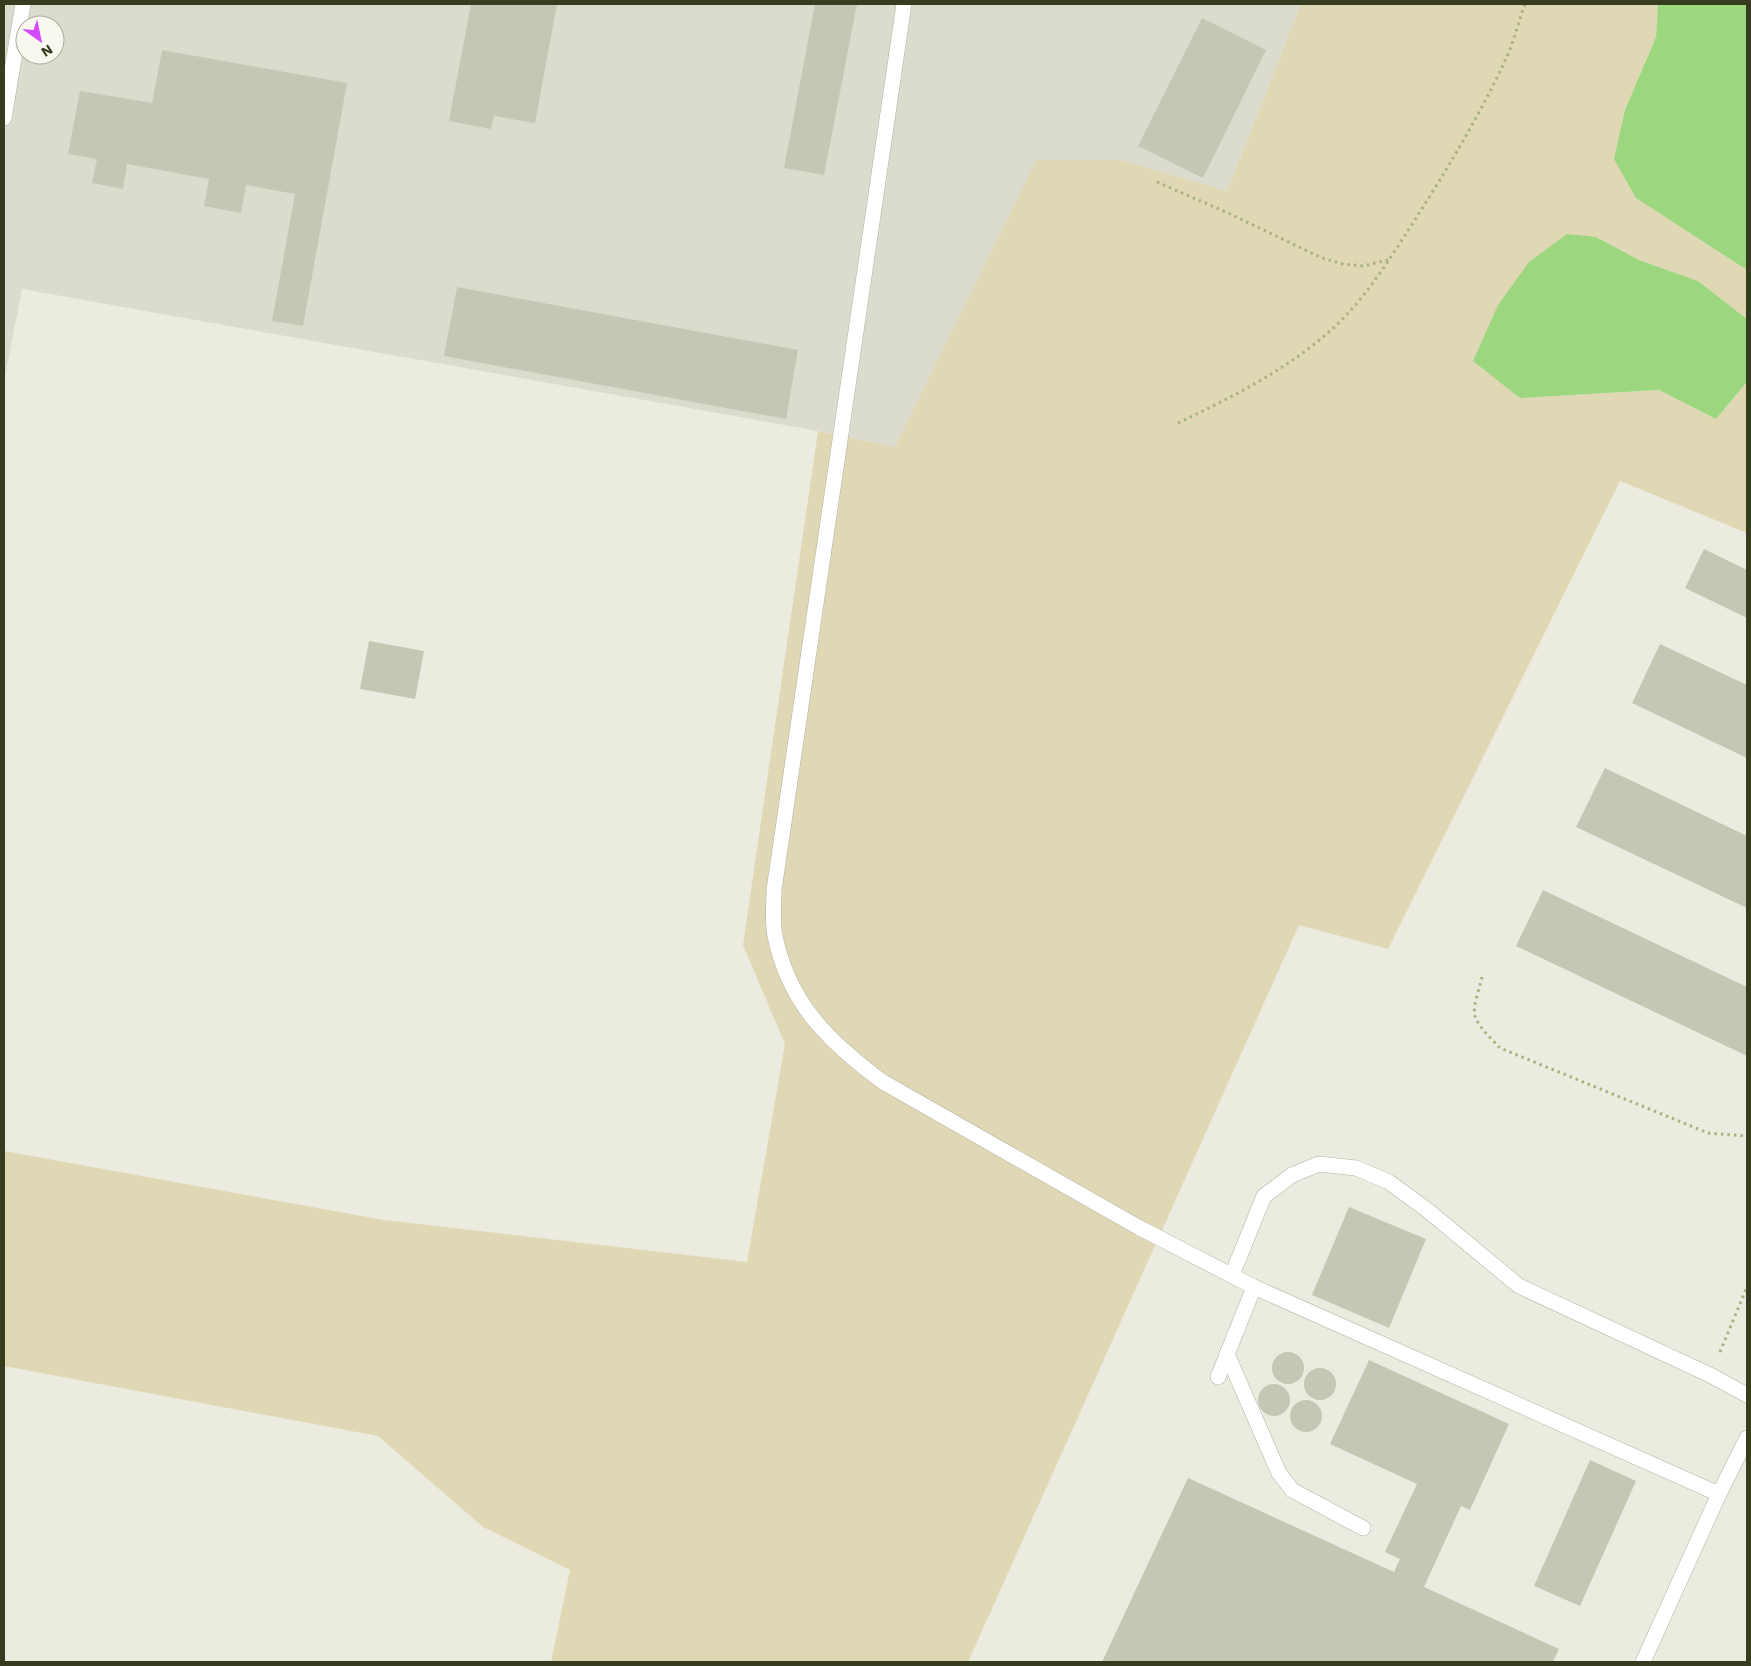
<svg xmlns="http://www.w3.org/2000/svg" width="1751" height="1666" font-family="'Work Sans',sans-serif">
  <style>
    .built { fill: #dbdccd; fill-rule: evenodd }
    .green { fill: #e0d7b5 }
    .water { fill: #9cd780 }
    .building { fill: #c5c7b4 }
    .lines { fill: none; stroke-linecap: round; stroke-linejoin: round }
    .service-casing { stroke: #b1b4a1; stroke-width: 16 }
    .path { stroke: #a7b37c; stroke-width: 3; stroke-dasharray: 2.5 4; stroke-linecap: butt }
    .service { stroke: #fff; stroke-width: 15 }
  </style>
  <rect width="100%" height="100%" fill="#ebecdf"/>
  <path class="built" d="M4,4H1301L1227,191L1120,160H1036L895,447L818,431L22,289L4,382ZM25,25H55V55H25Z"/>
  <polygon class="green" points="1301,4 1658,4 1656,37 1625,110 1637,198 1747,270 1747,319 1698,281 1639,260 1596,237 1520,398 1659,390 1716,419 1747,382 1747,533 1620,481 1388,949 1299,925 968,1662 551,1662 570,1570 483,1527 378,1436 4,1366 4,1151 384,1220 747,1262 785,1044 743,945 818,431 895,447 1036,160 1120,160 1227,191"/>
  <g class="water">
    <polygon points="1658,4 1747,4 1747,270 1636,198 1614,159 1625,110 1656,37"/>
    <polygon points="1567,234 1596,237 1639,260 1698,281 1747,319 1747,382 1716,419 1659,390 1520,398 1473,361 1498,305 1529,262"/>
  </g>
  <g class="building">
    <polygon points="471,4 557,4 535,123 494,116 491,129 449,121"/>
    <polygon points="815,4 857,4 824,175 784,168"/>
    <polygon points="1202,18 1266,50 1203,178 1138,146"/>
    <polygon points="162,50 347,83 303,326 272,321 295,194 246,185 241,213 204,206 209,179 127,164 123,189 92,183 97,159 68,154 80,91 152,103"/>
    <polygon points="457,287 798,350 786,419 444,356"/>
    <polygon points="1704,549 1747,570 1747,618 1685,588"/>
    <polygon points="369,641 424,651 415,699 360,689"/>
    <polygon points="1660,644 1747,685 1747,758 1632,703"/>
    <polygon points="1605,768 1747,836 1747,908 1576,827"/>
    <polygon points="1543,890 1747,987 1747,1056 1516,946"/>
    <polygon points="1349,1207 1426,1239 1389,1328 1312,1295"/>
    <circle cx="1288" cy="1368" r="16"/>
    <polygon points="1369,1360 1509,1424 1470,1510 1461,1506 1424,1587 1559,1649 1553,1662 1102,1662 1188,1478 1394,1572 1400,1559 1385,1552 1417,1484 1330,1444"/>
    <circle cx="1320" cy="1384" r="16"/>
    <circle cx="1274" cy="1400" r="16"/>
    <circle cx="1306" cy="1416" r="16"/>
    <polygon points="1590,1460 1636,1481 1580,1606 1534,1586"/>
  </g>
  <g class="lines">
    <defs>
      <g id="service">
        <path d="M904,4L774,890C774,905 772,921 775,936C789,1004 829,1042 883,1082L1138,1227L1254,1287L1719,1494"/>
        <polyline points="4,118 23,4"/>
        <polyline points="1232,1275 1264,1196 1292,1175 1319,1164 1356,1168 1389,1182 1426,1209 1519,1286 1710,1375 1747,1395"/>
        <polyline points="1227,1354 1279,1473 1292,1490 1363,1528"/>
        <polyline points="1218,1377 1254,1287"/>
        <polyline points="1643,1662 1719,1494 1747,1438"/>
      </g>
    </defs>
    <use href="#service" class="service-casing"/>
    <g class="path">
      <polyline points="1157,182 1226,212 1322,258 1343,264 1363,266 1388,260"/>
      <path d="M1178,423C1232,397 1285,371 1330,331C1363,302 1387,263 1411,226C1446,171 1481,114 1508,54C1515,38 1519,20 1525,4"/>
      <path d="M1482,977C1480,987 1472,1007 1475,1016C1479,1028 1492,1039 1500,1048L1708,1133L1747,1136"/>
      <polyline points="1720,1352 1747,1287"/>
    </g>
    <use href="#service" class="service"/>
  </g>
  <rect width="1751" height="1666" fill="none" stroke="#353d1e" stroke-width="10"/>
  <g transform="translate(40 40) rotate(147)"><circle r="24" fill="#f8f8ef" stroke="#aaad9b"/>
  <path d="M0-4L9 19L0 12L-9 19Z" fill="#d549ff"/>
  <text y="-8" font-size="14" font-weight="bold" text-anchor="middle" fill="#353d1e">N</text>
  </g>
</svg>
